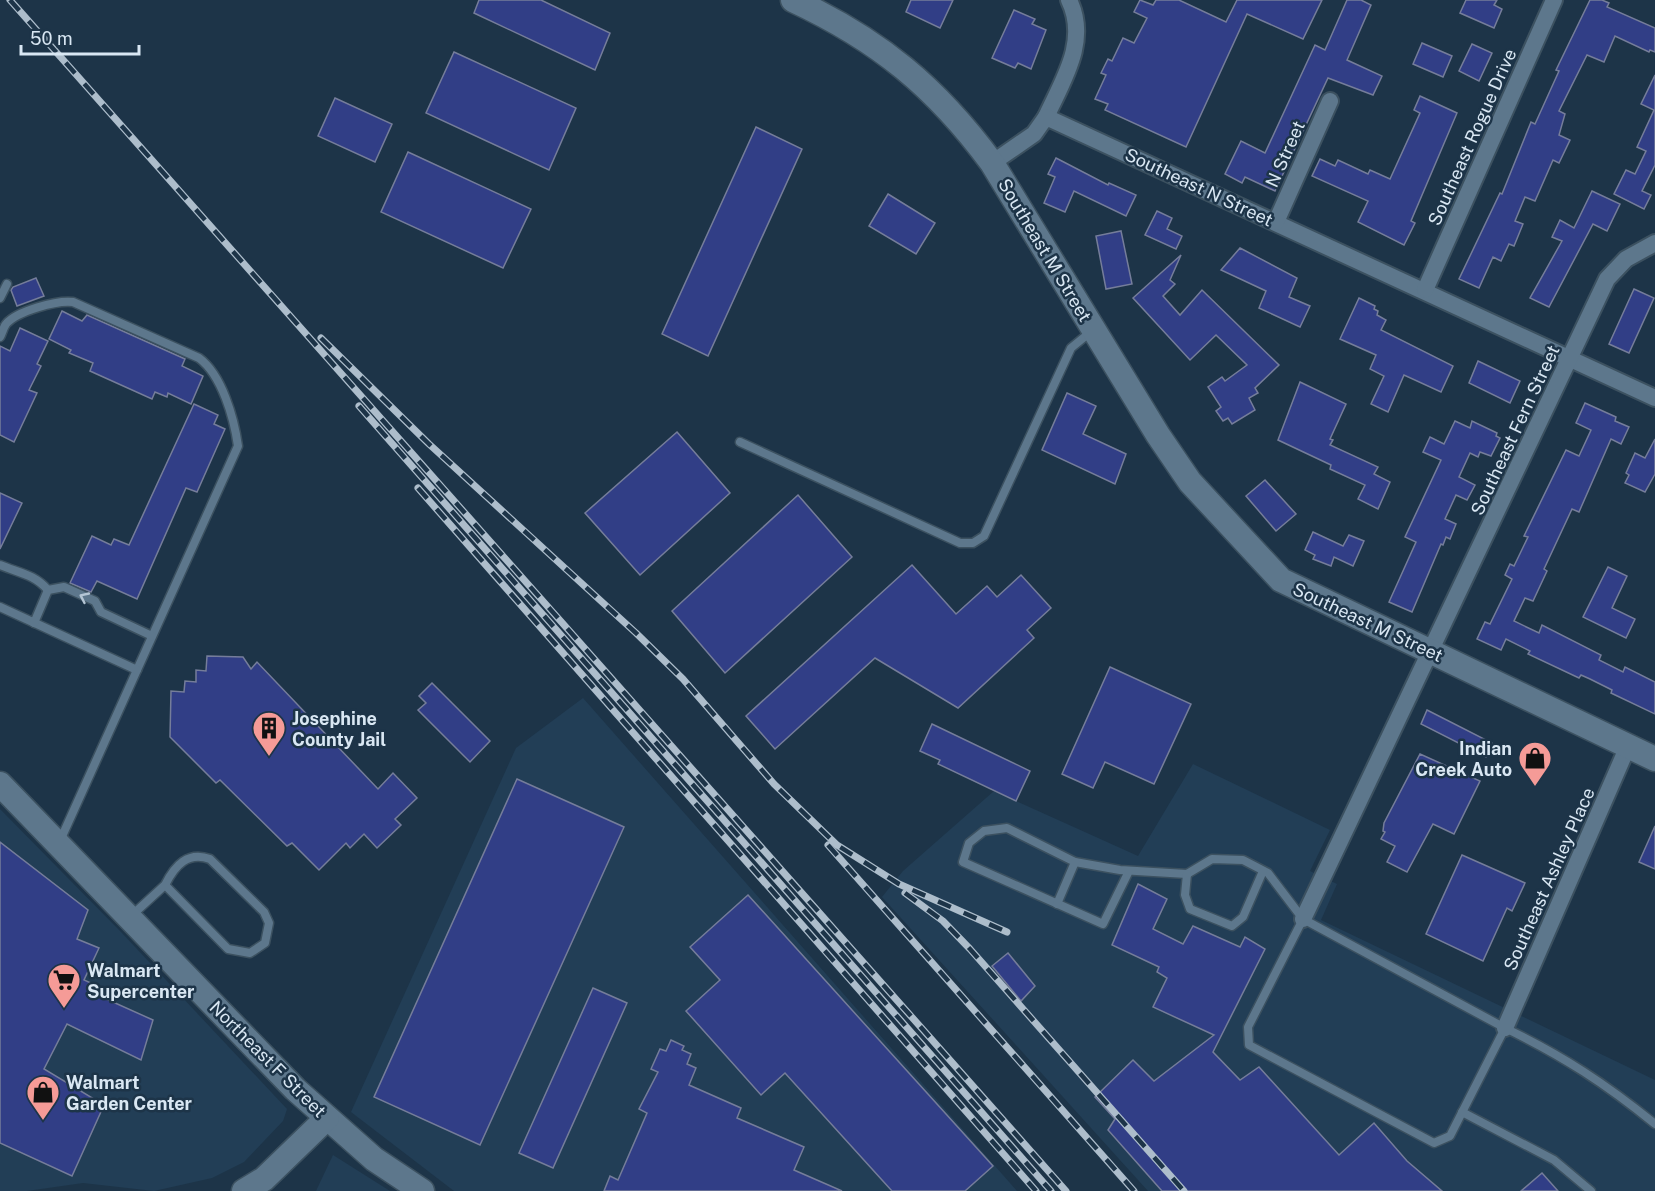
<svg xmlns="http://www.w3.org/2000/svg" width="1655" height="1191" font-family="'Public Sans',sans-serif">
  <style>
    .built { fill: #223e56 }
    .building { fill: #313e86; stroke: #757d9a; stroke-width: 1.5 }
    .lines { fill: none; stroke-linecap: round; stroke-linejoin: round }
    .lane-casing { stroke: #3c5160; stroke-width: 11 }
    .street-casing { stroke: #3c5160; stroke-width: 20 }
    .secondary-casing { stroke: #3c5160; stroke-width: 27 }
    .lane { stroke: #5d778c; stroke-width: 8 }
    .street { stroke: #5d778c; stroke-width: 16 }
    .secondary { stroke: #5d778c; stroke-width: 24 }
    .rail-casing { stroke: #adbdcb; stroke-width: 7 }
    .rail { stroke: #1d3448; stroke-width: 4.5; stroke-dasharray: 14; stroke-linecap: butt }
    .oneway { stroke: #b4c5d4 }
    .labels { text-anchor: middle; dominant-baseline: central; stroke-width: 5; stroke-linejoin: round; paint-order: stroke }
    .street-label { font-size: 18px; fill: #d9e7f3; stroke: #1d3448 }
    .poi-label { font-size: 18px; font-weight: bold; fill: #d9e7f3; stroke: #1d3448; text-anchor: start }
  </style>
  <rect width="100%" height="100%" fill="#1d3448"/>
  <g class="built">
    <polygon points="583,698 1017,1191 454,1191 351,1112 516,748"/>
    <polygon points="1193,764 1330,830 1310,871 1337,884 1321,920 1655,1080 1655,1191 1148,1191 882,897 903,871 994,791 1138,856"/>
    <polygon points="0,809 121,932 287,1109 283,1121 244,1162 212,1178 154,1191 83,1183 27,1191 0,1191"/>
    <polygon points="333,1155 390,1191 316,1191"/>
  </g>
  <g class="building">
    <polygon points="479,0 541,0 610,33 595,70 474,13"/>
    <polygon points="911,0 953,0 940,28 906,12"/>
    <polygon points="1140,0 1153,5 1156,0 1179,0 1226,22 1237,0 1322,0 1303,39 1247,14 1186,147 1105,110 1108,104 1095,99 1106,75 1101,73 1108,59 1112,61 1123,38 1134,43 1147,18 1134,12"/>
    <polygon points="1347,0 1361,0 1371,5 1347,60 1382,76 1373,95 1328,78 1275,191 1245,177 1242,183 1225,174 1241,141 1265,153 1315,45 1325,50"/>
    <polygon points="1466,0 1497,0 1494,5 1502,9 1494,28 1460,13"/>
    <polygon points="1590,0 1602,0 1609,3 1607,7 1655,28 1655,52 1650,50 1649,52 1615,36 1604,62 1587,55 1559,111 1565,114 1559,135 1570,140 1559,163 1553,160 1535,201 1525,197 1515,221 1523,224 1514,246 1509,244 1501,261 1493,257 1479,288 1459,279 1500,193 1502,194 1531,122 1535,124 1559,71 1556,70"/>
    <polygon points="1014,10 1035,19 1032,24 1046,30 1031,69 1018,63 1015,68 992,58"/>
    <polygon points="1422,43 1452,56 1443,77 1413,64"/>
    <polygon points="1472,44 1492,53 1479,81 1459,71"/>
    <polygon points="454,52 576,108 549,170 426,113"/>
    <polygon points="1655,75 1655,165 1642,191 1651,195 1644,209 1614,194 1626,170 1635,174 1646,151 1637,147 1654,110 1641,104"/>
    <polygon points="1420,96 1457,113 1411,221 1415,223 1404,245 1358,222 1368,201 1312,176 1320,159 1335,166 1338,160 1368,174 1370,170 1390,179 1420,113 1414,110"/>
    <polygon points="335,98 392,124 375,162 318,136"/>
    <polygon points="756,127 802,149 708,356 662,334"/>
    <polygon points="408,152 531,209 503,268 381,212"/>
    <polygon points="1056,158 1108,185 1109,183 1136,195 1126,216 1074,191 1065,212 1044,203 1055,177 1048,174"/>
    <polygon points="1592,191 1620,204 1607,231 1593,224 1549,307 1530,298 1562,241 1552,237 1560,220 1574,228"/>
    <polygon points="888,194 935,223 916,254 869,226"/>
    <polygon points="1157,211 1172,218 1167,229 1182,236 1176,249 1145,235"/>
    <polygon points="1121,231 1132,284 1106,289 1096,236"/>
    <polygon points="1240,248 1297,278 1289,297 1310,306 1300,327 1259,308 1266,291 1221,270"/>
    <polygon points="1181,255 1170,280 1175,284 1163,296 1180,315 1202,290 1279,365 1255,388 1258,393 1249,398 1255,410 1232,424 1228,418 1223,421 1216,411 1221,407 1208,387 1222,377 1225,381 1247,365 1216,335 1190,360 1133,298"/>
    <polygon points="36,278 44,296 17,306 11,290 13,287"/>
    <polygon points="1634,289 1654,298 1629,353 1609,344"/>
    <polygon points="1359,298 1375,306 1374,309 1378,311 1377,315 1386,320 1381,330 1453,366 1441,392 1404,375 1388,412 1371,404 1384,376 1370,369 1376,355 1340,339"/>
    <polygon points="62,311 82,321 87,315 185,359 182,366 203,376 191,404 168,393 167,397 155,392 152,399 90,371 93,363 69,353 71,350 49,339"/>
    <polygon points="20,328 48,341 37,364 41,366 29,390 37,393 14,442 0,435 0,346 10,351"/>
    <polygon points="1478,361 1520,381 1510,403 1469,383"/>
    <polygon points="1300,382 1346,404 1330,439 1333,440 1330,445 1378,467 1374,474 1390,482 1378,509 1358,499 1365,485 1330,469 1331,465 1278,440"/>
    <polygon points="1067,393 1096,406 1083,434 1126,454 1115,484 1042,450"/>
    <polygon points="1585,403 1616,417 1615,421 1629,427 1621,444 1611,439 1579,512 1572,509 1544,569 1547,571 1533,601 1525,598 1514,621 1539,633 1542,625 1601,655 1599,660 1623,672 1625,667 1655,682 1655,714 1611,693 1612,690 1590,679 1581,675 1579,678 1528,654 1530,651 1506,639 1501,650 1477,639 1485,622 1490,624 1512,579 1505,575 1510,564 1514,566 1528,537 1524,536 1566,450 1579,456 1591,430 1576,423"/>
    <polygon points="194,404 218,415 214,424 225,429 197,492 186,488 137,599 97,581 91,592 70,583 92,536 111,545 114,539 129,545"/>
    <polygon points="1455,421 1470,428 1472,421 1497,433 1496,436 1500,438 1491,456 1480,452 1478,457 1470,453 1459,477 1475,485 1467,500 1456,495 1445,519 1456,524 1450,539 1446,537 1443,545 1441,544 1412,612 1389,602 1416,542 1405,537 1441,460 1423,452 1430,437 1444,444"/>
    <polygon points="677,432 730,493 640,575 585,513"/>
    <polygon points="1655,439 1655,474 1645,492 1625,483 1629,475 1626,473 1635,453 1645,458"/>
    <polygon points="1265,480 1296,514 1276,531 1246,496"/>
    <polygon points="0,493 22,503 0,549"/>
    <polygon points="798,495 852,557 725,673 672,611"/>
    <polygon points="1313,532 1343,546 1349,535 1364,541 1353,566 1334,557 1331,566 1313,559 1315,555 1305,550"/>
    <polygon points="912,565 956,614 987,586 997,597 1021,575 1051,608 1027,630 1034,638 958,708 875,658 775,749 746,716"/>
    <polygon points="1608,567 1627,576 1612,608 1635,619 1626,638 1583,617"/>
    <polygon points="207,656 243,657 251,669 257,662 378,789 393,773 417,798 395,819 401,825 377,848 364,834 350,848 346,843 319,870 292,843 287,846 220,780 216,783 170,737 171,691 184,692 185,681 196,682 196,670 206,671"/>
    <polygon points="1110,667 1191,704 1154,784 1105,762 1093,788 1062,774"/>
    <polygon points="432,683 490,741 470,762 418,710 426,703 419,696"/>
    <polygon points="1427,710 1492,743 1486,757 1421,724"/>
    <polygon points="932,724 1030,771 1016,801 938,764 940,760 920,751"/>
    <polygon points="1420,754 1480,781 1454,834 1433,824 1407,872 1387,862 1395,846 1381,839 1385,832 1383,831 1384,823"/>
    <polygon points="517,779 624,827 480,1145 374,1097"/>
    <polygon points="1655,826 1655,869 1639,862"/>
    <polygon points="0,842 88,910 77,939 99,948 84,980 106,990 104,998 153,1020 141,1060 67,1024 44,1069 104,1105 72,1176 0,1143"/>
    <polygon points="1462,855 1525,883 1512,911 1507,908 1483,961 1426,934"/>
    <polygon points="1138,884 1167,899 1153,929 1183,944 1193,926 1240,947 1245,937 1265,949 1213,1052 1240,1080 1259,1067 1339,1155 1374,1123 1407,1161 1442,1191 1162,1191 1108,1130 1115,1119 1095,1097 1133,1060 1154,1081 1214,1035 1153,1007 1167,978 1157,972 1159,967 1112,945"/>
    <polygon points="748,895 993,1166 965,1191 892,1191 785,1073 761,1095 686,1011 720,980 690,947"/>
    <polygon points="1008,953 1035,986 1021,1001 992,966"/>
    <polygon points="593,988 627,1003 553,1168 519,1153"/>
    <polygon points="671,1040 684,1046 682,1050 691,1054 687,1064 696,1068 689,1085 741,1108 737,1118 804,1147 794,1170 842,1191 604,1191 610,1176 618,1180 647,1113 639,1109 658,1072 651,1069 660,1049 666,1051"/>
    <polygon points="1542,1173 1558,1191 1521,1191"/>
  </g>
  <g class="lines">
    <defs>
      <g id="lane">
        <polyline points="0,298 7,284"/>
        <path d="M0,337C2,334 3,328 6,324C17,311 57,300 73,302L199,358C222,375 234,418 238,446L59,843"/>
        <polyline points="740,442 960,543 973,543 984,536 1071,348 1093,330"/>
        <path d="M0,565C19,573 34,574 48,590"/>
        <polyline points="0,607 137,670"/>
        <polyline points="34,623 48,590 64,587 95,601 101,612 152,636"/>
        <polyline points="1129,871 1103,924 963,862 969,843 984,831 1007,828 1075,862 1120,870 1187,874 1212,859 1243,860 1268,873 1303,919"/>
        <polyline points="1187,874 1185,895 1190,909 1232,926 1243,917 1263,871"/>
        <polyline points="1057,904 1075,862"/>
        <path d="M130,917L165,885L228,949L250,953L265,943L269,923L264,912L210,859C188,851 175,865 165,885"/>
        <polygon points="1303,919 1505,1028 1450,1136 1434,1143 1249,1045 1248,1027"/>
        <path d="M1505,1028C1563,1056 1606,1084 1655,1124"/>
        <polyline points="1462,1112 1554,1160 1591,1191"/>
      </g>
      <g id="street">
        <path d="M1046,117C1063,80 1089,41 1069,0"/>
        <polyline points="992,163 1034,134 1046,117 1655,398"/>
        <polyline points="1276,222 1330,101"/>
        <polyline points="1425,290 1554,0"/>
        <polyline points="1303,919 1607,279 1626,259 1655,243"/>
        <polyline points="1505,1028 1628,746"/>
      </g>
      <g id="secondary">
        <path d="M793,0C879,40 936,87 992,163L1158,435L1190,482L1281,580L1655,759"/>
        <polyline points="0,784 295,1089 374,1159 422,1191"/>
        <polyline points="244,1191 264,1179 327,1118"/>
      </g>
    </defs>
    <use href="#lane" class="lane-casing"/>
    <use href="#street" class="street-casing"/>
    <use href="#secondary" class="secondary-casing"/>
    <use href="#lane" class="lane"/>
    <use href="#street" class="street"/>
    <use href="#secondary" class="secondary"/>
    <defs>
      <g id="rail">
        <polyline points="10,0 1066,1191"/>
        <polyline points="321,338 429,444 636,633 683,679 774,784 837,845 899,884 1007,932"/>
        <polyline points="359,406 1051,1191"/>
        <polyline points="418,488 1036,1191"/>
        <polyline points="828,845 1134,1191"/>
        <polyline points="905,893 943,921 970,949 1184,1191"/>
      </g>
    </defs>
    <use href="#rail" class="rail-casing"/>
    <use href="#rail" class="rail"/>
  </g>
  <defs><path id="oneway-chevron" d="M-2-3.5L2.5 0L-2 3.5" fill="none" stroke-width="1.6" stroke-linecap="round" stroke-linejoin="round" transform="scale(1.5)"/></defs>
  <use class="oneway" href="#oneway-chevron" transform="translate(84 597) rotate(-155)"/>
  <defs>
    <symbol id="building-pin" viewBox="-11 -11 22 30"><path d="M0 17L-7.5 6A9.5 9.5 0 1 1 7.5 6Z" fill="#f59b97" stroke="#1d3448"/><path d="M-4-6H4V6H1V3H-1V6H-4ZM-2.5-4.3h1.7v1.8h-1.7ZM.8-4.3h1.7v1.8H.8ZM-2.5-1h1.7V.8h-1.7ZM.8-1h1.7V.8H.8Z" fill="#111"/></symbol>
    <symbol id="shop-pin" viewBox="-11 -11 22 30"><path d="M0 17L-7.5 6A9.5 9.5 0 1 1 7.5 6Z" fill="#f59b97" stroke="#1d3448"/><path d="M-5-2.5h2.3a2.7 3.5 0 0 1 5.4 0H5L5.5 6h-11ZM-1.5-2.5h3a1.5 2.3 0 0 0-3 0Z" fill="#111"/></symbol>
    <symbol id="supermarket-pin" viewBox="-11 -11 22 30"><path d="M0 17L-7.5 6A9.5 9.5 0 1 1 7.5 6Z" fill="#f59b97" stroke="#1d3448"/><path d="M-6-5.5h2.5l.6 2H6L4.5 2H-2.5L-4.4-4H-6ZM-1.5 3.2a1.3 1.3 0 1 0 .1 0ZM3 3.2a1.3 1.3 0 1 0 .1 0Z" fill="#111"/></symbol>
  </defs>
  <g fill-rule="evenodd">
    <use href="#building-pin" x="250" y="709" width="38" height="52"/>
    <use href="#shop-pin" x="1516" y="739" width="38" height="52"/>
    <use href="#supermarket-pin" x="45" y="961" width="38" height="52"/>
    <use href="#shop-pin" x="24" y="1073" width="38" height="52"/>
  </g>
  <g class="labels">
    <g class="street-label">
      <text transform="translate(1472 137) rotate(-66)">Southeast Rogue Drive</text>
      <text transform="translate(1285 154) rotate(-66)">N Street</text>
      <text transform="translate(1199 187) rotate(25)">Southeast N Street</text>
      <text transform="translate(1045 250) rotate(59)">Southeast M Street</text>
      <text transform="translate(1515 430) rotate(-65)">Southeast Fern Street</text>
      <text transform="translate(1368 622) rotate(25)">Southeast M Street</text>
      <text transform="translate(1549 879) rotate(-66)">Southeast Ashley Place</text>
      <text transform="translate(268 1059) rotate(45)">Northeast F Street</text>
    </g>
    <g class="poi-label">
      <text x="292" y="718">Josephine<tspan x="292" dy="21">County Jail</tspan></text>
      <text x="1512" y="748" text-anchor="end">Indian<tspan x="1512" dy="21">Creek Auto</tspan></text>
      <text x="87" y="970">Walmart<tspan x="87" dy="21">Supercenter</tspan></text>
      <text x="66" y="1082">Walmart<tspan x="66" dy="21">Garden Center</tspan></text>
    </g>
  </g>
  <path d="M21 45v9h118v-9" fill="none" stroke="#d9e7f3" stroke-width="3"/>
  <text x="30" y="45" font-size="18" fill="#d9e7f3" stroke="#1d3448" stroke-width="4.5" paint-order="stroke">50 m</text>
</svg>
